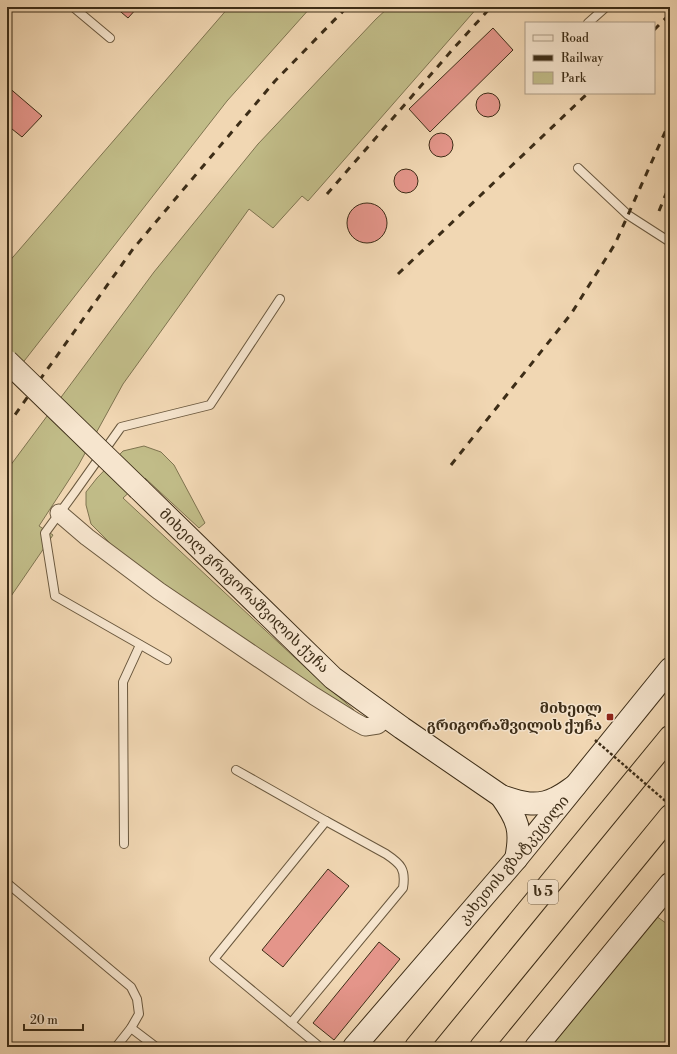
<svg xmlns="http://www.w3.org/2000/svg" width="677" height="1054" font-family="'Libre Bodoni','Noto Serif Georgian',serif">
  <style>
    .green { fill: #c1bc88; stroke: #7f7450 }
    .building { fill: #e4958a; stroke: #3d2d17 }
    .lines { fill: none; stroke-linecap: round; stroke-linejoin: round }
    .lane-casing { stroke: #6a583e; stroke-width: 10 }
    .street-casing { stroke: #6a583e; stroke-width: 19 }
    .secondary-casing { stroke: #3d2d17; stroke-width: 24 }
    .highway-casing { stroke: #3d2d17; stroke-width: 24 }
    .lane { stroke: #f6e5ce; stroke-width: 8 }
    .street { stroke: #f6e5ce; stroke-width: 17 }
    .secondary { stroke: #f6e5ce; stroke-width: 22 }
    .highway { stroke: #f1d7b3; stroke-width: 22 }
    .rail { stroke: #3d2d17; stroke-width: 3; stroke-dasharray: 7 7; stroke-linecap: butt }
    .secondary-bridge-casing { stroke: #3d2d17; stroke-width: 24; stroke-linecap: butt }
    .path-bridge { stroke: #3d2d17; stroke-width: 2.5; stroke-dasharray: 3 2; stroke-linecap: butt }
    .secondary-bridge { stroke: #f6e5ce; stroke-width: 22 }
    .poi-dot { fill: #8f2418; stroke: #f6e5ce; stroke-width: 1.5 }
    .labels { text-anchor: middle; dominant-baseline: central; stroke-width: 3; stroke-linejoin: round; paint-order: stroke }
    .shield { fill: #f6e5ce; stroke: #74644e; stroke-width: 1 }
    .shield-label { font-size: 14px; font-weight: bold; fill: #3d2d17 }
    .street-label { font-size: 15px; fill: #3d2d17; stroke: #f6e5ce }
    .poi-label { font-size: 15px; font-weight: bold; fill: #3d2d17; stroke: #f6e5ce; text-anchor: end }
  </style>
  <rect width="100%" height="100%" fill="#f1d7b3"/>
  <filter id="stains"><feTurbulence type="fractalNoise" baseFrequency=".005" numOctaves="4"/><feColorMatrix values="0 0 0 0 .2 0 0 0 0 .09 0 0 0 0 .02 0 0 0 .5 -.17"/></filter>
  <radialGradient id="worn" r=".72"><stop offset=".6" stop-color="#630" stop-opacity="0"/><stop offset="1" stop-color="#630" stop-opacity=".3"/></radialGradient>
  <g class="green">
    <polygon points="229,7 311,7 227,101 7,383 7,264"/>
    <polygon points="389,7 478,7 308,201 302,196 273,228 249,209 123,384 78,466 39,526 53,535 7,602 7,470 154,272 258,144 376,19"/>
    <polygon points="144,446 161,452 174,465 205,523 199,528 145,478 123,498 308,670 354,710 349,712 155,581 117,550 91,524 86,505 86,492 97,478 123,451"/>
    <polygon points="656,916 670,926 670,1047 549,1047"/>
  </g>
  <g class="building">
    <polygon points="115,7 138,7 128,18"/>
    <polygon points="493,28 513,50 430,132 409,109"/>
    <polygon points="7,86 42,116 22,137 7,125"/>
    <circle cx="488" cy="105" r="12"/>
    <circle cx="441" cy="145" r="12"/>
    <circle cx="406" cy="181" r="12"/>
    <circle cx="367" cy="223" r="20"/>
    <polygon points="328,869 349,886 283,967 262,950"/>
    <polygon points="379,942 400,959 334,1040 313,1023"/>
  </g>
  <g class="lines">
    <defs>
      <g id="lane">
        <polyline points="73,7 110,38"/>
        <polyline points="588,23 606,7"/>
        <polyline points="578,168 628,215 670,242"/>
        <polyline points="167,660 55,596 45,533 75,492 121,427 210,405 280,299"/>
        <polyline points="236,770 326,821 214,959 320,1047"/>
        <polyline points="124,844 123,682 140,645"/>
        <polyline points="7,883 131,987 137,999 139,1014 131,1028 116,1047"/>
        <path d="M291,1023L403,888C406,869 401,864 386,854L326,821"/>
        <polyline points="131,1028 156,1047"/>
      </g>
      <polyline id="street" points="59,513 87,537 159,591 314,696 354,721 365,727 378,725 387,717"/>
      <g id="secondary">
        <path d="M139,489L333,678L402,728L501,796C521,803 537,808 556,798C563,795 569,790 575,786"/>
        <path d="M501,796C518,820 522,830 516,859"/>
        <polyline points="354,1047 516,859 670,669"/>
        <polyline points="536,1047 670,884"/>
      </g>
      <g id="highway">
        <polyline points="416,1047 670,737"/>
        <polyline points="481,1047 670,816"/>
      </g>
    </defs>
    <use href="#lane" class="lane-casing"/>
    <use href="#street" class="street-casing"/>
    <use href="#secondary" class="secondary-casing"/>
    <use href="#highway" class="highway-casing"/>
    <use href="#lane" class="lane"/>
    <use href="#street" class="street"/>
    <use href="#secondary" class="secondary"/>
    <use href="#highway" class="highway"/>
    <g class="rail">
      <polyline points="654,30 670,14"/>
      <polyline points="327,194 453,49 491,7"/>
      <polyline points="659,211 670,184"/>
      <polyline points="398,274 588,93"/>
      <polyline points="7,426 133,249 275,81 347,7"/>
      <polyline points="451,465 571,314 615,244 670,121"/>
    </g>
    <defs>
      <polyline id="secondary-bridge" points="7,361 139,489"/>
    </defs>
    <use href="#secondary-bridge" class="secondary-bridge-casing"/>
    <polyline class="path-bridge" points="595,740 670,805"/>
    <use href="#secondary-bridge" class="secondary-bridge"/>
  </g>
  <rect class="poi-dot" x="606" y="713" width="8" height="8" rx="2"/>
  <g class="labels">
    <rect class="shield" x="528" y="880" width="30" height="24" rx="3"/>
    <g class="shield-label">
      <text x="543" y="892">ს 5</text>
    </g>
    <g class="street-label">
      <text transform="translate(244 591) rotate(44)">მიხეილ გრიგორაშვილის ქუჩა</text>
      <text transform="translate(514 860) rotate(-50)">კახეთის გზატკეცილი</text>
    </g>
    <g class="poi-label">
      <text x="602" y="708">მიხეილ<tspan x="602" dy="17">გრიგორაშვილის ქუჩა</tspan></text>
    </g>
  </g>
  <rect width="677" height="1054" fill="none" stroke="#f1d7b3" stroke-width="24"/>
  <rect x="8" y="8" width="661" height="1038" fill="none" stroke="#3d2d17" stroke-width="2"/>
  <rect x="12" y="12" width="653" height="1030" fill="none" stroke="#3d2d17"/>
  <rect x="525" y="22" width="130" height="72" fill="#f6e5ce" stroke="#ac9b85"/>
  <rect x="533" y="35" width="20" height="6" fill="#f6e5ce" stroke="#ac9b85"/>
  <text x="561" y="42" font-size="12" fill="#3d2d17">Road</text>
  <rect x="533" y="55" width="20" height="6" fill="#3d2d17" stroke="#ac9b85"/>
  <text x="561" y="62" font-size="12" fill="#3d2d17">Railway</text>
  <rect x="533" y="72" width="20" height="12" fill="#c1bc88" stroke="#ac9b85"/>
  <text x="561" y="82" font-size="12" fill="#3d2d17">Park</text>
  <path d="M24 1024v6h59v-6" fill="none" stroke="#3d2d17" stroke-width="2"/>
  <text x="30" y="1024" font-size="12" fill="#3d2d17" stroke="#f6e5ce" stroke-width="3" paint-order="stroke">20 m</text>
  <rect width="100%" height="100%" filter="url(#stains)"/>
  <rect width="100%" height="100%" fill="url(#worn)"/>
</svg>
